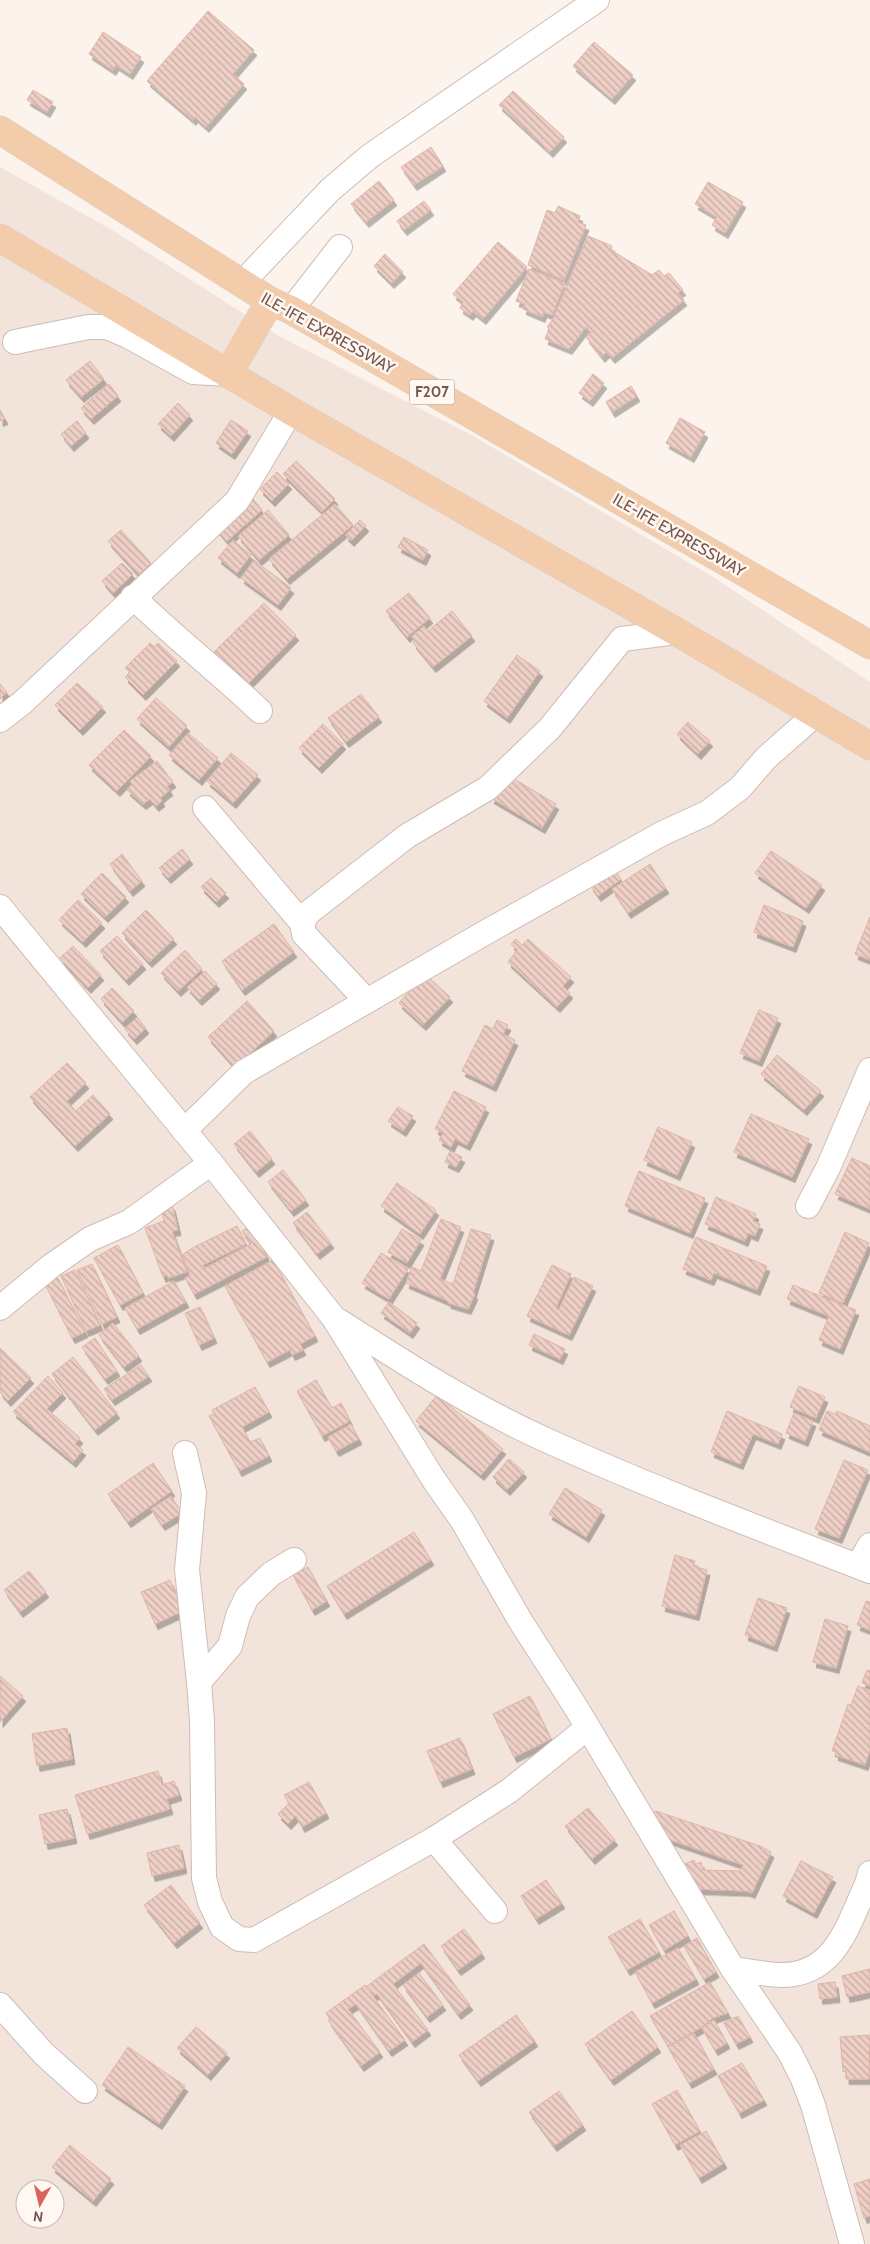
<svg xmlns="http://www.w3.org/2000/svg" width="870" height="2244" font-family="Cabin,sans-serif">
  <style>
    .residential { fill: #f2e4db; fill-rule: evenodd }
    .building { fill: url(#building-back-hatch); stroke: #e0b4a7; filter: url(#shadow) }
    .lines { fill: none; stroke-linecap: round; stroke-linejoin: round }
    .minor-casing { stroke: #cfbcb4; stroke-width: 26 }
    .major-casing { stroke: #d8d0ce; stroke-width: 29 }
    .minor { stroke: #fff; stroke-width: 24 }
    .major { stroke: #f3cdab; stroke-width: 28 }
    .labels { text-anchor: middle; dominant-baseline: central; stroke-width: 5; stroke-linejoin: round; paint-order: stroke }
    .shield { fill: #fef7f2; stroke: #9e8781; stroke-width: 1 }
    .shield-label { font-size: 15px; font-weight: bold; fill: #755750 }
    .street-label { font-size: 16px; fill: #755750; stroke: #fef7f2 }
  </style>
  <defs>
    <pattern id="building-back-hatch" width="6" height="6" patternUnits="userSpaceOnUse" patternTransform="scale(1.25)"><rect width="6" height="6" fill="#eecfc6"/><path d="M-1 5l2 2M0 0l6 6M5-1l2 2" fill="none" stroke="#c5aba3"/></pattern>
    <filter id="shadow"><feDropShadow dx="3" dy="5.5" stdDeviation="0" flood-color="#0004"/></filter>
  </defs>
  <rect width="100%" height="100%" fill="#fbf3ec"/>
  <path class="residential" d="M0,167L112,230L279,336L473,436L710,575L870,682V2244H0ZM25,2189H55V2219H25Z"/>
  <g class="building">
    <polygon points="208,11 254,50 233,74 244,84 206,127 195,117 193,120 147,81"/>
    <polygon points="103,32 141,57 130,74 116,65 113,70 89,54"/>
    <polygon points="594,42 633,75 612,99 573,66"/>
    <polygon points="33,90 53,102 47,112 27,100"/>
    <polygon points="513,91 564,137 550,152 499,105"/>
    <polygon points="431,147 443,166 414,185 401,167"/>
    <polygon points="379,181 394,200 366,222 351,204"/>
    <polygon points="708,182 743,202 725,233 712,225 717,217 695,204"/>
    <polygon points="424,201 431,210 404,230 397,221"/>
    <polygon points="558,206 580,216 578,222 586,225 564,280 528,265 547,210 555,213"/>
    <polygon points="588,236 612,246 611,250 652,275 659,270 664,276 669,273 683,290 678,293 684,300 612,358 607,352 602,357 586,337 591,333 586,327 569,349 545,339 549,328 547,327 553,319"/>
    <polygon points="498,242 527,267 483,319 473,311 470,315 460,308 463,302 453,294"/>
    <polygon points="385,254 403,272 391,283 374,266"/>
    <polygon points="529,269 565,283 552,315 544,312 542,317 523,309 525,304 516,301"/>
    <polygon points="90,361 104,379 81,397 66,380"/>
    <polygon points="593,374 604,383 590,401 579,393"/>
    <polygon points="109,384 118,396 91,419 81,408"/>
    <polygon points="631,386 637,396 612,412 606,402"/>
    <polygon points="178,403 190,415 171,436 158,424"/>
    <polygon points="0,410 5,419 0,421"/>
    <polygon points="680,418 705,432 691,457 666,443"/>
    <polygon points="231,420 248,431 232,454 216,443"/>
    <polygon points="77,421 86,433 71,446 61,434"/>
    <polygon points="296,461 335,499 322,512 283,474"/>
    <polygon points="277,472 289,484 272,501 260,489"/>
    <polygon points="249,494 262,510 227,541 213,525"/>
    <polygon points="335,504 353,525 287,579 269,559"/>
    <polygon points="268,510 289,535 259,560 238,536"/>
    <polygon points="360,520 366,526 351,541 345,535"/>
    <polygon points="121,530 151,563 139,575 108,541"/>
    <polygon points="404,537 428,550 423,560 398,547"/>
    <polygon points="233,540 251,555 237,573 218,558"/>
    <polygon points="254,560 291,588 278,605 241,578"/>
    <polygon points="122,563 133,574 113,593 102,581"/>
    <polygon points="409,593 430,618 407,637 386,611"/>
    <polygon points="264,603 296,635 247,685 214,652"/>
    <polygon points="452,611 472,636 433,667 413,643 415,641 411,637 424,626 428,631"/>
    <polygon points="150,643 155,647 158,643 177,661 143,695 125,677 130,672 125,668"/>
    <polygon points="517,655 540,671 507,718 484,701"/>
    <polygon points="77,683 103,707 80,730 55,705"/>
    <polygon points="0,684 7,692 0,699"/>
    <polygon points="361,694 379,717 346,742 328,718"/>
    <polygon points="156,698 187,726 169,747 137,719"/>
    <polygon points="688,722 710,741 698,754 677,734"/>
    <polygon points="323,724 343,744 319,768 299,748"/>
    <polygon points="124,730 151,756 117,791 89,765"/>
    <polygon points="188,733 218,758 199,780 169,755"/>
    <polygon points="231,753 258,775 233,803 207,781"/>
    <polygon points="157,761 173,782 167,786 170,790 160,798 162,801 156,806 150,799 143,804 127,790 132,784 130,781"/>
    <polygon points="506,774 556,804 542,828 491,798"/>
    <polygon points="182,849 190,859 168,878 159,868"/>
    <polygon points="771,851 822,885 806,908 755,873"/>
    <polygon points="122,854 142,881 130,891 110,864"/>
    <polygon points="650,864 666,888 628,913 612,889"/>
    <polygon points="613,868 621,879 598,896 590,885"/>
    <polygon points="102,873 126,897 105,917 81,894"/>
    <polygon points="211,878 226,893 216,902 201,887"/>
    <polygon points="78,900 102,923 83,942 59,920"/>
    <polygon points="764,905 803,921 793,947 754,932"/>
    <polygon points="146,910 174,939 149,962 122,933"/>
    <polygon points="870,917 870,960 855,954"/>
    <polygon points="274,924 294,952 242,990 222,961"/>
    <polygon points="117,936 143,964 126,980 100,951"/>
    <polygon points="516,939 522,945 528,939 571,977 563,986 570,993 557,1007 508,962 517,950 511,944"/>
    <polygon points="73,946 101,975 88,988 60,958"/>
    <polygon points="185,950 202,969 178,991 161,973"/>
    <polygon points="205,971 217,984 199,1000 187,987"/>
    <polygon points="425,974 450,997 423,1025 399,1003"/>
    <polygon points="112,988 134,1011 122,1022 101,999"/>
    <polygon points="247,1001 274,1031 235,1067 208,1037"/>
    <polygon points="759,1010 778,1018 759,1061 740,1053"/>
    <polygon points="137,1017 146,1028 134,1039 125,1029"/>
    <polygon points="497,1020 508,1025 503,1034 515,1040 493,1086 462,1071 485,1025 493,1029"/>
    <polygon points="777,1055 821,1091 804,1110 761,1074"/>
    <polygon points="67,1063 86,1083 67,1101 76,1111 93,1095 110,1114 75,1146 30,1097"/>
    <polygon points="454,1091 486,1107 467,1145 455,1139 451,1147 439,1140 443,1133 435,1129"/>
    <polygon points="398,1107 413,1116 403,1131 388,1121"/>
    <polygon points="751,1114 809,1139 792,1177 734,1152"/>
    <polygon points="658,1127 692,1142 677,1175 644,1160"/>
    <polygon points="250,1131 272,1159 256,1172 234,1144"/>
    <polygon points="450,1151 462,1157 456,1167 445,1162"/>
    <polygon points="852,1158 870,1166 870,1209 835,1194"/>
    <polygon points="283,1170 306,1200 291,1211 268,1182"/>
    <polygon points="639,1171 705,1198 690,1233 625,1206"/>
    <polygon points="397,1183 436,1210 420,1234 381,1206"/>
    <polygon points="716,1197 756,1214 753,1221 760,1224 755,1236 748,1233 745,1241 705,1224"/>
    <polygon points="172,1205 178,1230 172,1231 187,1272 168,1278 167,1275 163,1277 145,1228 164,1221 161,1207"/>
    <polygon points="307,1212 331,1243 317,1254 293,1223"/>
    <polygon points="441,1219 461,1227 440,1279 453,1284 471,1229 491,1235 473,1293 475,1294 468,1309 448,1303 448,1301 406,1283 412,1267 421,1271"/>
    <polygon points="237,1226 246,1244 203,1265 205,1268 251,1244 242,1231 248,1227 257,1241 259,1240 267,1257 194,1294 185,1278 191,1275 182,1255 194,1247"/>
    <polygon points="402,1229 421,1240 407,1263 388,1252"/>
    <polygon points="845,1232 869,1243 843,1303 819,1293"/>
    <polygon points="696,1237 767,1266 757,1290 714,1273 711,1280 683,1269"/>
    <polygon points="118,1245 143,1293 120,1305 94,1258"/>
    <polygon points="381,1253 408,1269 389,1299 362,1283"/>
    <polygon points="273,1260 315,1336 300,1344 303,1350 292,1355 290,1350 267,1362 225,1286"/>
    <polygon points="92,1264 117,1317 102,1324 77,1270"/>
    <polygon points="552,1265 571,1274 556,1308 559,1309 574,1277 593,1286 569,1335 527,1316"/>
    <polygon points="75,1270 100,1325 86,1331 61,1276"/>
    <polygon points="58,1278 85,1332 72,1338 45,1284"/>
    <polygon points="174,1281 186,1302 137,1329 125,1308"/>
    <polygon points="793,1285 856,1310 840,1349 819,1340 829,1316 787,1299"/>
    <polygon points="389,1302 417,1323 410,1333 381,1313"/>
    <polygon points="200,1307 214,1338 199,1345 185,1313"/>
    <polygon points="113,1323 139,1356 124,1367 99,1335"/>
    <polygon points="534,1334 565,1349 560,1359 529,1345"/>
    <polygon points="95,1338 117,1371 105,1379 82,1347"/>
    <polygon points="0,1348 31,1378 8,1401 0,1392"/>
    <polygon points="73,1357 117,1413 95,1430 52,1374"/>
    <polygon points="141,1365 149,1376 112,1400 104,1389"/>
    <polygon points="48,1376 63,1393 47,1409 80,1438 75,1444 83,1450 73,1462 13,1412"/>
    <polygon points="316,1380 332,1408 341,1403 350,1421 322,1436 297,1391"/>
    <polygon points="799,1386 825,1397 816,1418 790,1407"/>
    <polygon points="255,1387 269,1412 242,1427 250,1442 260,1438 269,1456 239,1471 209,1416 214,1414 212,1410"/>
    <polygon points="437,1395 503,1449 481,1475 416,1421"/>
    <polygon points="727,1411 782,1434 778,1444 753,1434 740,1464 711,1452"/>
    <polygon points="827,1411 835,1414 837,1411 870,1426 870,1452 819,1430"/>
    <polygon points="794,1413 813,1421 805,1441 786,1433"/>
    <polygon points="351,1424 359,1439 336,1451 328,1437"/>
    <polygon points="509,1459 524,1472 507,1490 493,1477"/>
    <polygon points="844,1460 868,1470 839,1538 815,1529"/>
    <polygon points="153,1463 172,1491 128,1522 108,1494"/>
    <polygon points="565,1488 602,1510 586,1537 549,1514"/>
    <polygon points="171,1496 182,1513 162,1525 151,1509"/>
    <polygon points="414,1532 431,1560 344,1614 327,1586"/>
    <polygon points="675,1555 695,1561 693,1566 707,1570 696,1615 662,1606"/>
    <polygon points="308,1567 327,1601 312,1610 293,1575"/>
    <polygon points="29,1571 46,1592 20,1612 4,1590"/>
    <polygon points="170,1580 183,1611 155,1624 141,1592"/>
    <polygon points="758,1598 787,1608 774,1646 745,1635"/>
    <polygon points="866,1601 870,1602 870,1630 857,1625"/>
    <polygon points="825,1619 848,1626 836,1668 813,1662"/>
    <polygon points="867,1670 870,1671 870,1686 862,1683"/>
    <polygon points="0,1676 23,1696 0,1722"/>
    <polygon points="858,1686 870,1690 870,1750 865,1765 835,1755 836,1752 832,1751 848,1704 851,1705"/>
    <polygon points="530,1696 551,1739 514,1757 493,1714"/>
    <polygon points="67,1728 72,1759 37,1766 32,1734"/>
    <polygon points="460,1738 472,1769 440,1782 427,1751"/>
    <polygon points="158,1771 162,1785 174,1781 179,1795 167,1799 170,1809 87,1834 75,1795"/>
    <polygon points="309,1782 326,1813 302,1827 296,1816 288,1824 278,1814 289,1803 284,1795"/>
    <polygon points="588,1808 615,1840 592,1859 565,1826"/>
    <polygon points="67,1809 74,1838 45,1844 39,1815"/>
    <polygon points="656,1811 760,1846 771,1852 752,1893 747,1891 695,1889 685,1864 694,1860 695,1864 701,1862 703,1870 740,1871 743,1865 662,1837 650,1814"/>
    <polygon points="179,1845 184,1868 152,1876 147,1853"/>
    <polygon points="801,1861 833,1877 814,1913 783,1896"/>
    <polygon points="546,1880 562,1903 536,1919 521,1896"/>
    <polygon points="171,1885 200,1923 174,1943 144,1905"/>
    <polygon points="674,1911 688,1936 664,1950 649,1925"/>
    <polygon points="640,1919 659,1952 627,1970 608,1937"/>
    <polygon points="464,1929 482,1953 458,1970 441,1946"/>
    <polygon points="697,1938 716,1972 704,1979 684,1946"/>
    <polygon points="424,1944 470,2005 458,2014 421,1963 393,1984 428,2030 412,2042 377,1994 374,1995 367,1986"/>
    <polygon points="678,1948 696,1979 652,2003 635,1972"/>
    <polygon points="870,1969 870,1992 847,1997 842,1976"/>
    <polygon points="419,1973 443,2005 427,2017 403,1985"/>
    <polygon points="710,1982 728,2013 713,2018 702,2027 668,2046 650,2016"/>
    <polygon points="835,1982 837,1997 820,1999 818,1984"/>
    <polygon points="365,1985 405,2040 389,2051 356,2004 348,2009 380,2052 361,2066 328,2020 330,2019 326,2013"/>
    <polygon points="632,2011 658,2047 611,2080 585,2044"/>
    <polygon points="516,2015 535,2041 478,2081 459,2055"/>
    <polygon points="738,2016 750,2037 736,2044 724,2023"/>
    <polygon points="714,2020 727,2043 715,2050 702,2028"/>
    <polygon points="196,2027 227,2053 208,2075 177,2048"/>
    <polygon points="694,2033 714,2069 689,2083 668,2047"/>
    <polygon points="870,2035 869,2079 846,2079 846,2071 843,2072 840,2037"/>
    <polygon points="128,2047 185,2086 159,2124 102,2085"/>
    <polygon points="742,2063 764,2100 739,2113 718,2076"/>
    <polygon points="677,2090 700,2131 675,2145 652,2104"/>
    <polygon points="559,2091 583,2125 554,2146 529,2112"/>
    <polygon points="706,2131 724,2163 699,2178 680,2145"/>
    <polygon points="70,2145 111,2179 93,2201 52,2167"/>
    <polygon points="870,2179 870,2216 864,2218 854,2184"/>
  </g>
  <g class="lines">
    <defs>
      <g id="minor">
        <polyline points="242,283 330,190 370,156 597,0"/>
        <polyline points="291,310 340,247"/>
        <polyline points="15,342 88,327 107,327 128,336 193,372 228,374"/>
        <path d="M133,597C174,637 219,672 260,711"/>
        <polyline points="0,720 22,703 237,501 291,411"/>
        <polyline points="205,808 302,923 304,934 366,1000"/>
        <polyline points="0,907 211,1163 333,1317 434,1480 462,1520 521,1622 575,1706 733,1969 790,2053 803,2079 813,2105 852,2244"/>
        <polyline points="302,923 308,913 407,836 488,788 550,728 622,639 677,632"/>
        <polyline points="184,1131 244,1072 488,931 663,833 707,813 740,788 766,758 816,714"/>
        <polyline points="808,1206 828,1168 870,1070"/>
        <polyline points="0,1308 51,1266 90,1239 129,1222 211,1163"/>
        <path d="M339,1321C406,1364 473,1407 546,1440C652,1488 761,1529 870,1571"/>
        <polyline points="185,1453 194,1493 187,1570 199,1682"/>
        <polyline points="294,1560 271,1574 247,1597 238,1616 230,1646 199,1682 202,1721 204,1878 210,1902 222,1927 239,1939 254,1940 434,1839 509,1791 587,1728"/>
        <polyline points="858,1566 870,1545"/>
        <polyline points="434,1839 495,1911"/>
        <path d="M733,1969C749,1971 767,1975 783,1975C836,1974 848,1924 867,1884L870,1873"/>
        <polyline points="0,2005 44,2054 85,2091"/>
      </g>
      <g id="major">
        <polyline points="0,130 270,301 291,310 870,645"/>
        <polyline points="0,238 291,411 677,632 870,746"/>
        <polyline points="228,374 270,301"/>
      </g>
    </defs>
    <use href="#minor" class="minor-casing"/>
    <use href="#major" class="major-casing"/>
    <use href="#minor" class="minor"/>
    <use href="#major" class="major"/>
  </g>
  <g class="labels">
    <rect class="shield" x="409.5" y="379.5" width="45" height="25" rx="4"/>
    <g class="shield-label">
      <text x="432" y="392">F207</text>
    </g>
    <g class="street-label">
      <text transform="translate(328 333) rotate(29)">ILE-IFE EXPRESSWAY</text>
      <text transform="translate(679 535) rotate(30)">ILE-IFE EXPRESSWAY</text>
    </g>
  </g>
  <g transform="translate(40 2204) rotate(188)"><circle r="24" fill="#fef7f2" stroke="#c7b7b1"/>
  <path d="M0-4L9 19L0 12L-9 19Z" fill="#da645c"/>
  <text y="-8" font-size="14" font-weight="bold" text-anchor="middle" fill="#755750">N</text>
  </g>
</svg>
